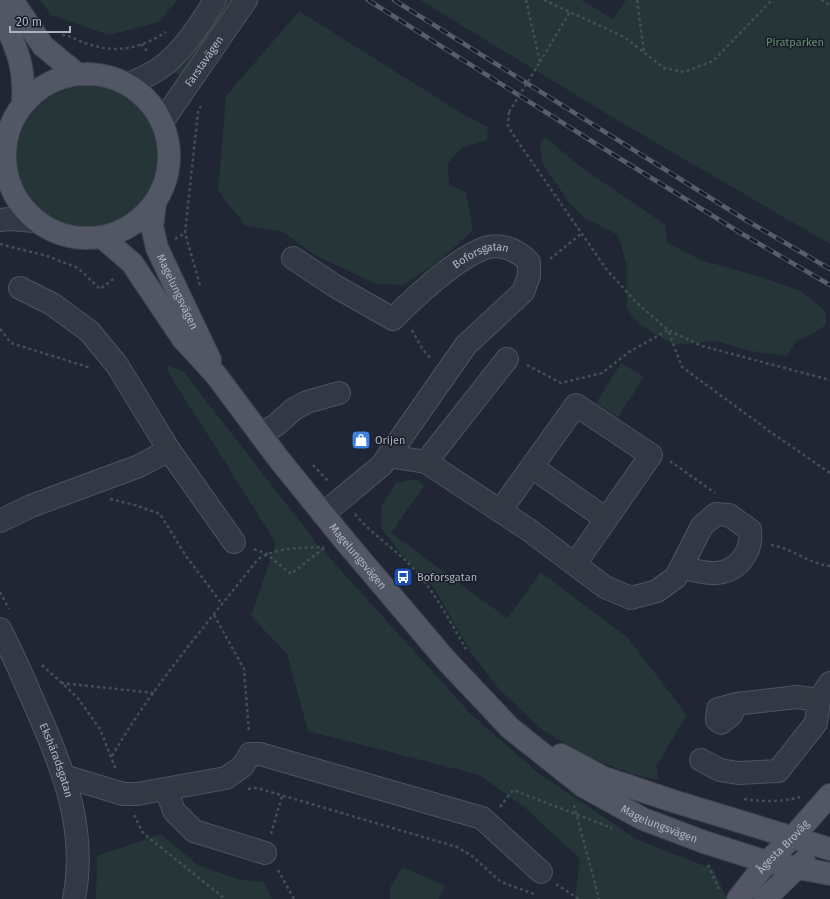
<svg xmlns="http://www.w3.org/2000/svg" width="830" height="899" font-family="'Fira Sans',sans-serif">
  <style>
    .green { fill: #253538 }
    .lines { fill: none; stroke-linecap: round; stroke-linejoin: round }
    .minor-casing { stroke: #4d5360; stroke-width: 24 }
    .major-casing { stroke: #3c424e; stroke-width: 24 }
    .path { stroke: #415054; stroke-width: 2.5; stroke-dasharray: 3 3; stroke-linecap: butt }
    .minor { stroke: #333944; stroke-width: 22 }
    .major { stroke: #515764; stroke-width: 22 }
    .rail-casing { stroke: #575e6d; stroke-width: 4.5 }
    .rail { stroke: #191e29; stroke-width: 3; stroke-dasharray: 9; stroke-linecap: butt }
    .path-bridge { stroke: #415054; stroke-width: 2.5; stroke-dasharray: 3 3; stroke-linecap: butt }
    .labels { text-anchor: middle; dominant-baseline: central; stroke-width: 3; stroke-linejoin: round; paint-order: stroke }
    .park-label { font-size: 11px; fill: #669074; stroke: #191e29 }
    .street-label { font-size: 11px; fill: #adb3c2; stroke: #191e29 }
    .poi-label { font-size: 11px; fill: #adb3c2; stroke: #191e29; text-anchor: start }
  </style>
  <rect width="100%" height="100%" fill="#202633"/>
  <g class="green">
    <polygon points="40,0 177,0 159,22 109,35 51,15"/>
    <polygon points="225,0 234,0 209,41 179,76 173,72"/>
    <polygon points="420,0 581,0 613,19 626,0 830,0 830,244 617,120"/>
    <polygon points="299,11 463,114 488,127 487,140 462,148 448,163 449,185 466,192 473,231 436,263 403,285 376,284 315,255 283,232 246,226 218,191 226,96"/>
    <circle cx="88" cy="157" r="71"/>
    <polygon points="545,137 582,168 666,225 667,243 701,260 758,276 801,291 825,311 826,325 810,335 796,341 787,356 751,351 716,341 674,345 639,324 627,309 627,266 618,235 583,217 568,201 542,163 540,143"/>
    <polygon points="621,363 644,377 618,417 596,403"/>
    <polygon points="168,365 184,372 318,545 471,714 537,772 636,839 713,869 727,899 575,899 580,859 523,806 479,775 308,731 287,654 251,616 276,543 168,372"/>
    <polygon points="409,480 418,480 424,486 391,533 507,618 541,572 628,638 687,715 657,765 658,780 632,774 583,755 540,728 498,688 469,650 435,589 402,555 381,528 381,507 396,483"/>
    <polygon points="161,834 198,865 238,879 264,882 272,899 96,899 97,856"/>
    <polygon points="402,867 445,886 439,899 390,899 390,888"/>
  </g>
  <g class="lines">
    <defs>
      <g id="minor">
        <path d="M129,84C139,79 151,75 160,68C181,54 202,22 215,0"/>
        <path id="s1" d="M162,122L246,0"/>
        <polyline points="0,177 4,171"/>
        <polyline points="0,220 10,219 34,221"/>
        <path id="s2" d="M293,258L335,286L393,319C416,296 455,259 485,248C501,243 518,250 529,262V276L523,292L466,345L382,465L323,514"/>
        <polyline points="20,288 52,304 89,331 117,365 169,450"/>
        <polyline points="260,434 276,425 294,409 307,402 339,393"/>
        <path d="M388,456L426,462L529,530L605,587L631,598L657,591L676,577L702,526L716,514L729,515L750,530C753,553 736,574 712,573C702,573 691,569 681,567"/>
        <polyline points="426,462 507,359"/>
        <polyline points="532,467 606,519"/>
        <polyline points="500,511 576,405 651,455 575,564"/>
        <polyline points="0,521 31,506 139,466 169,450 234,542"/>
        <path id="s3" d="M0,629C14,656 26,684 38,712C65,773 87,831 74,899"/>
        <polyline points="736,704 731,715 721,723 717,720 718,709 736,704 797,697 819,700"/>
        <polyline points="701,760 720,770 738,773 778,771 816,723 819,700 830,683"/>
        <polyline points="64,776 123,794 137,794 226,778 243,766 250,754 260,754 482,818 541,872"/>
        <polyline points="166,789 174,811 194,831 265,853"/>
      </g>
      <g id="major">
        <polyline points="12,0 43,46 76,73"/>
        <path d="M0,11C15,46 25,62 23,101"/>
        <circle cx="87" cy="156" r="82"/>
        <path id="s4" d="M155,204L152,226L157,248L210,360"/>
        <path id="s5" d="M103,238L132,263L183,339L216,375L278,458L345,541L445,659L510,728L583,786L643,819L704,842L767,862L830,874"/>
        <polyline points="561,755 604,778 673,801 830,849"/>
        <path id="s6" d="M738,899L767,862L793,837L830,795"/>
        <polyline points="765,899 804,861"/>
      </g>
    </defs>
    <use href="#minor" class="minor-casing"/>
    <use href="#major" class="major-casing"/>
    <g class="path">
      <polyline points="526,0 540,62"/>
      <polyline points="544,0 624,37 664,68 684,72 713,61 772,0"/>
      <polyline points="637,0 644,52"/>
      <polyline points="821,0 830,5"/>
      <path d="M62,35C71,35 79,42 88,44C117,54 141,48 166,32"/>
      <polyline points="141,44 147,51"/>
      <polyline points="540,62 570,12"/>
      <polyline points="509,112 508,126 512,133 607,270 636,302 668,330 702,346 830,380"/>
      <polyline points="175,239 185,233"/>
      <polyline points="0,244 47,256 78,268 100,289 116,277"/>
      <polyline points="550,259 582,233"/>
      <polyline points="200,285 185,233 198,112 201,106"/>
      <polyline points="0,329 11,343 91,368"/>
      <polyline points="412,330 423,350 431,359"/>
      <polyline points="527,365 561,383 602,373 629,352 668,330 682,367 772,433 830,473"/>
      <polyline points="670,461 715,493"/>
      <polyline points="313,465 329,482"/>
      <polyline points="110,499 135,505 160,514 186,556 222,604"/>
      <path d="M355,514C371,534 393,547 411,566C434,590 449,620 466,649"/>
      <path d="M771,545C792,548 809,564 830,566"/>
      <polyline points="254,549 267,554 291,574 324,548"/>
      <polyline points="0,592 9,609"/>
      <polyline points="214,615 244,669 249,733"/>
      <polyline points="42,665 77,697 100,729 116,770"/>
      <polyline points="61,683 154,693"/>
      <path d="M112,756C153,685 208,623 258,559C278,547 301,548 324,547"/>
      <polyline points="248,789 257,788 457,847 472,856 501,882 534,894 537,893"/>
      <path d="M744,799C764,802 781,802 800,797"/>
      <polyline points="574,805 599,899"/>
      <polyline points="500,807 513,790 612,828"/>
      <polyline points="134,815 143,833 225,899"/>
      <polyline points="271,834 282,796"/>
      <polyline points="708,865 719,889"/>
      <polyline points="278,870 294,899"/>
      <polyline points="556,884 579,899"/>
    </g>
    <use href="#minor" class="minor"/>
    <use href="#major" class="major"/>
    <defs>
      <g id="rail">
        <polyline points="368,0 593,142 739,232 830,285"/>
        <polyline points="394,0 744,219 830,269"/>
      </g>
    </defs>
    <use href="#rail" class="rail-casing"/>
    <use href="#rail" class="rail"/>
    <polyline class="path-bridge" points="509,112 540,62"/>
  </g>
  <defs>
    <symbol id="shop-square" viewBox="-11 -11 22 22"><rect x="-9" y="-9" width="18" height="18" rx="4" fill="#3f7fe0" stroke="#191e29"/><path d="M-5-2.5h2.3a2.7 3.5 0 0 1 5.4 0H5L5.5 6h-11ZM-1.5-2.5h3a1.5 2.3 0 0 0-3 0Z" fill="#fff"/></symbol>
    <symbol id="bus-square" viewBox="-11 -11 22 22"><rect x="-9" y="-9" width="18" height="18" rx="4" fill="#1a4fb4" stroke="#191e29"/><path d="M-5-6H5V4H4V6H2V4H-2V6H-4V4H-5ZM-3.5-4V0h7V-4ZM-3.5 1.2v1.5H-2V1.2ZM2 1.2v1.5H3.5V1.2Z" fill="#fff"/></symbol>
  </defs>
  <g fill-rule="evenodd">
    <use href="#shop-square" x="350" y="429" width="22" height="22"/>
    <use href="#bus-square" x="392" y="566" width="22" height="22"/>
  </g>
  <g class="labels">
    <g class="park-label">
      <text x="795" y="42">Piratparken</text>
    </g>
    <g class="street-label">
      <text stroke="none"><textPath href="#s1" startOffset="74">Farstavägen</textPath></text>
      <text stroke="none"><textPath href="#s2" startOffset="228">Boforsgatan</textPath></text>
      <text stroke="none"><textPath href="#s4" startOffset="93">Magelungsvägen</textPath></text>
      <text stroke="none"><textPath href="#s5" startOffset="409">Magelungsvägen</textPath></text>
      <text stroke="none"><textPath href="#s3" startOffset="143">Ekshäradsgatan</textPath></text>
      <text stroke="none"><textPath href="#s5" startOffset="817">Magelungsvägen</textPath></text>
      <text stroke="none"><textPath href="#s6" startOffset="69">Ågesta Broväg</textPath></text>
    </g>
    <g class="poi-label">
      <text x="375" y="440">Orijen</text>
      <text x="417" y="577">Boforsgatan</text>
    </g>
  </g>
  <path d="M10 26v6h60v-6" fill="none" stroke="#adb3c2" stroke-width="2"/>
  <text x="16" y="26" font-size="12" fill="#adb3c2" stroke="#191e29" stroke-width="3" paint-order="stroke">20 m</text>
</svg>
